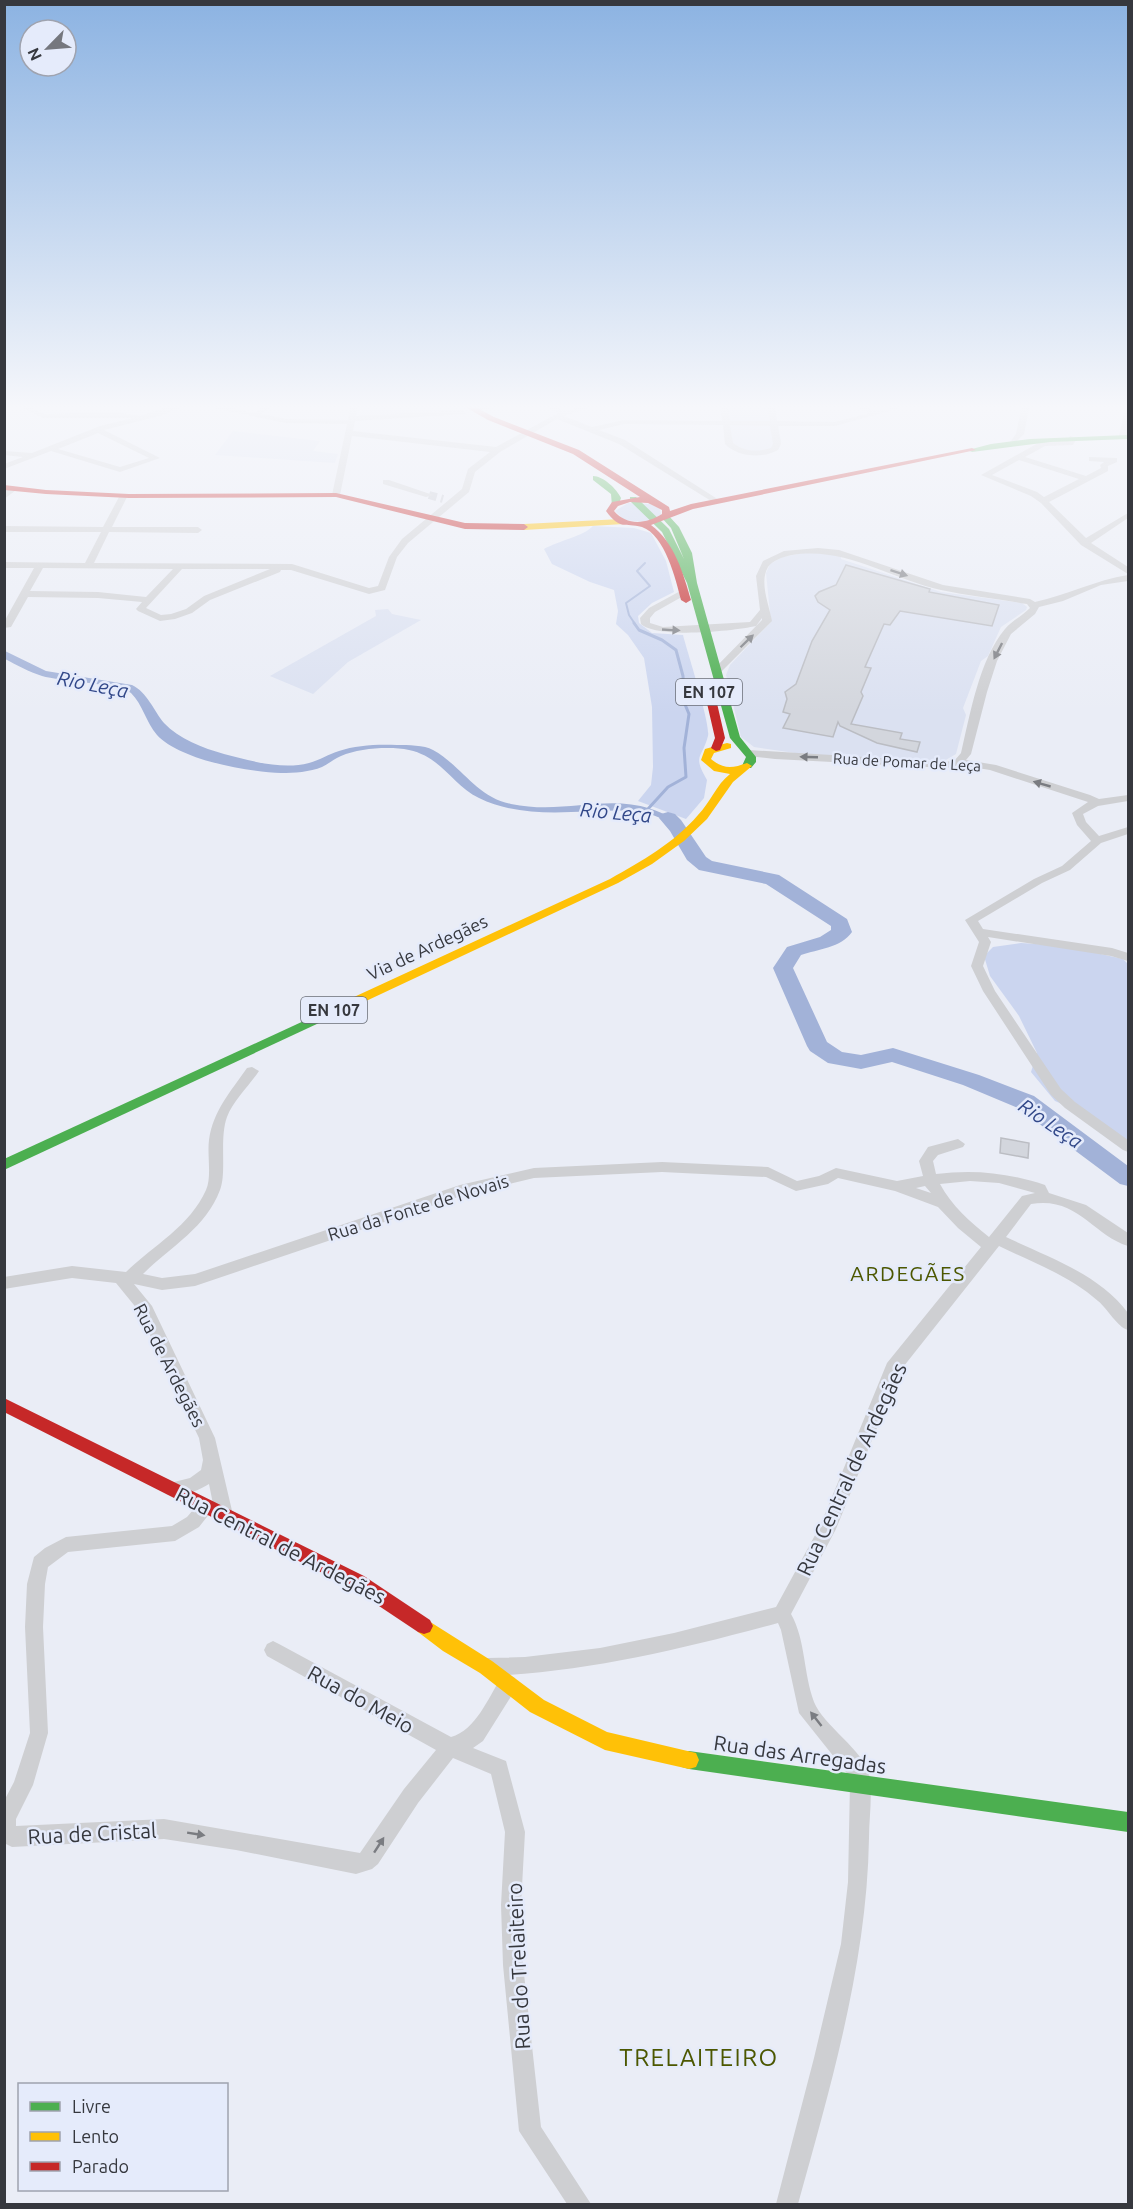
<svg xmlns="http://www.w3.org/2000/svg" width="1133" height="2209" font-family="Ubuntu,sans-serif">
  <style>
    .built { fill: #dbe1f1 }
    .green { fill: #cbd5ef }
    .water { fill: #a2b2d8 }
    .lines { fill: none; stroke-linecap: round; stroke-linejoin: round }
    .stream-far1 { stroke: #a2b2d8; stroke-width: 2 }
    .stream { stroke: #a2b2d8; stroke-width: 3 }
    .river { fill: #a2b2d8; fill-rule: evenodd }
    .building { fill: #d3d6dd; stroke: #bbbdc3; stroke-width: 1.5 }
    .street-tunnel { stroke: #c6c9d1; stroke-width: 8; stroke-dasharray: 8 4.5; stroke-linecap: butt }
    .street { fill: #cecfd2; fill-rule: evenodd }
    .fast { fill: #4caf50; fill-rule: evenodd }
    .slow { fill: #ffc107; fill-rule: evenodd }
    .jam { fill: #c62828; fill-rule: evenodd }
    .oneway { fill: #7a7c81 }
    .labels { text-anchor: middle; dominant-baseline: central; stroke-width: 5; stroke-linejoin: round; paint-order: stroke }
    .far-street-label { font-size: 15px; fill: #36383e; stroke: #e5ebfb }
    .shield { fill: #e5ebfb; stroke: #6a6e77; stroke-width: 1.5 }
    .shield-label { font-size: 16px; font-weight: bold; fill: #36383e }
    .street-label { font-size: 18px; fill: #36383e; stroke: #e5ebfb }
    .water-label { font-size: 20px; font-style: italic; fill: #324889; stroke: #e5ebfb }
    .quarter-label { font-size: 21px; letter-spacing: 1.5px; fill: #4c5700; stroke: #e5ebfb }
    .near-street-label { font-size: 21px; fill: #36383e; stroke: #e5ebfb }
    .near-neighbourhood-label { font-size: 24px; letter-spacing: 1.5px; fill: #4c5700; stroke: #e5ebfb }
  </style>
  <rect width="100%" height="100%" fill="#eaedf6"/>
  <g class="built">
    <polygon points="362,404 459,404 465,409 359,418"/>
    <polygon points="720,404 774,404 781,440 779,449 768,454 743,453 729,448 726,445"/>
    <polygon points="233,431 320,441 313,451 338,454 335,463 215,455"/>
    <polygon points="803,553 825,553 841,556 841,559 941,592 1022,603 1027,607 1026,610 1001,627 988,656 981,661 963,708 966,715 956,754 944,761 802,754 754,747 741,737 726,675 730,665 771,622 766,573 770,564 783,557"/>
    <polygon points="388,609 392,614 421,620 348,662 313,694 270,676 376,616 375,610"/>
  </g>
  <g class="green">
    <polygon points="628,503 650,504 660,509 661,515 645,522 624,520 615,511"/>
    <path d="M593,526L634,528L651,533L666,561L674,592L652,603L638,616L639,623L652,633L683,635C687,651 711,725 708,736C702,759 692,754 707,780L704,798L686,819L638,801L651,785L653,767L652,707L644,658L628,635L616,624L618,611L614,590L590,582L552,564L544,549C558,541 584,536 593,526Z"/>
    <polygon points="1021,943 1065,946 1123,959 1128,964 1128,1144 1097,1119 1055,1101 1031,1072 1037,1053 1019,1016 990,976 984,956 993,947"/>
  </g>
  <path class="water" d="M5,651L46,671L132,685C147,692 154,711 164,723C179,739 203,748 224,754C251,761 282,770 309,763C320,760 329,754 339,751C356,745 379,744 397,745C408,745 424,745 433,750C462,766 476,797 511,804C578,818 627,780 690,831L680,839C672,821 656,814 636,811C585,808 528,822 479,798C452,785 442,757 409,750C390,746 360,748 341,756C334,759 328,764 322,767C310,772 294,773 281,773C248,772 180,760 157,735C146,722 143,705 131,693C121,684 59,681 42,676C29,672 17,665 5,659Z"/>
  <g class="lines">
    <polyline class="stream-far1" points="635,624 629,615 626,603 650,586 637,571 645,563"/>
    <polyline class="stream" points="634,623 639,630 662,640 676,650 683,676 684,702 689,714 684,748 686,777 668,787 647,810"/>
    <path class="river" d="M668,812L675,814L681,820L706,857L712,861L779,875L847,919L852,932C841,948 818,949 801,955L793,968L827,1042L842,1052L861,1055L893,1048L979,1075L1034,1096L1128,1166V1186L1120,1184L1018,1108L963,1085L892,1062L861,1069L828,1063L810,1051L807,1046L773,968L787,947L820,937L831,930V926L766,884L699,870L687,860L670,831L659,818L661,814Z"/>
  </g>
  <g class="building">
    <polygon points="846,565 930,589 929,592 999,605 992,626 900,611 890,625 884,624 865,667 871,668 861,692 863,696 851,724 902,733 900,739 920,742 917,752 877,743 840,726 838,722 833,737 783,728 790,714 783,712 787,699 785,692 796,684 812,641 830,610 818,602 815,596 819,592 836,585"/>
    <polygon points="1001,1138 1029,1143 1028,1158 1000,1153"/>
  </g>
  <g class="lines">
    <polyline class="street-tunnel" points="429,495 443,499"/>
    <g class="street">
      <path d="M15,404H25L44,414L115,412L141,416L162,408V404H170V407L190,404L163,415L104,430L160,458L120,472L51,451L4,469V464L23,457L4,455V451L32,453L100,426L133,418H43ZM98,433L149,458L120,467L58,449Z"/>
      <path d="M194,404H211L255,413L266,404H275L262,414L286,419L348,420L351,404H359L356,416L462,410L466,412L465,414L355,421L353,431L496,447L558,413L543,404H553L565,411L587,404H600L564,416L592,427L624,420L722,421L720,404H728L730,421H770L767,404H775L777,421L835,422L869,413L850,404C860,404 871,411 880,410C892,409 902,404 915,404L835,426H778L781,444L778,450C762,459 738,457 725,444L723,425L624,424L599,430L625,440L719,500L720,502L716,504L619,444L557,419L500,452L475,472L469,492L408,543L397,557L385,590L369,594L291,570H281L280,572L210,600L192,613L175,619L160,621L138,611L136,609L142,602L98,598L28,597L11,627L4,628V622L34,568H4V562L85,563L101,532H4V526L103,527L119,497L123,495L127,497L112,527H198L202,530L198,533L109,532L94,563L292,564L369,588L378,586L389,557L402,539L462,489L468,469L490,452L352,436L340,495L336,497L332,495L347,424L286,423ZM730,425L770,426L773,444L771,448C757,452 745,452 733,443ZM43,568L173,569L146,597L98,592L30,591ZM182,569H270L204,596L186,609L171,614L161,615L146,608Z"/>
      <polygon points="496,404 517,404 479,411 475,409"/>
      <polygon points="1022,404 1030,404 1024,434 1014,444 1010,442 1016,434"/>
      <polygon points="1128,410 1127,437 1123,439 1119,437 1124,412"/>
      <path d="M1070,436L1077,438L1073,445L1045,446L1025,457L1086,476L1101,468L1100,465L1104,462L1089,461V457L1117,458V462L1108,466V471L1049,502L1086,538L1128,513V518L1091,543L1128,567V574L1081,545L1041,503L1031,496L981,475L1040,442L1067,441ZM1019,460L1079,479L1044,497L1037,492L992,475Z"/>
      <polygon points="383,480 389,480 433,495 426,497 383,484"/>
      <polygon points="12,486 19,488 4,499 4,492"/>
      <path d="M818,548L839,550L943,585L1030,599L1035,602C1067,595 1096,580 1128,575V581L1101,585L1063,601L1039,607L1035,614L1011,634L997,661L987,692L971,754L966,760L996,765L1090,795L1099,799L1128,795V801L1098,806L1083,814L1086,822L1099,836L1128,827V834L1101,843L1070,870L1042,883L978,921L983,929L1112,948L1128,953V961L1111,956L988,937L991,942L983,966L995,991L1061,1089L1075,1102L1128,1140V1152L1123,1150L1065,1108L1051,1095L983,991L971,966L979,942L965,920L1034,879L1062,866L1091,841L1077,825L1072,813L1088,802L990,770L959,765L946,768L775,759L748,756L743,753L748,750L946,762L955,760L961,753C970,715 979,660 1005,629C1012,621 1022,616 1030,608L1027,604C999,599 970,596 941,590C891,579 845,546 792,555C783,557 773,560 768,567C759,582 769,605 772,621L720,673L712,671L762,620V618L756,626C734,631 657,639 641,624L640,618L649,608L684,589L689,592L687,594L655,612L650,618V623L663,627L750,622L760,610L756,576L763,561L784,551Z"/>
      <path d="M252,1067L259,1071C249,1086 233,1101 227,1117C219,1139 227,1172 220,1190C206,1228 170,1247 143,1274L162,1278L195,1274L460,1185L534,1168L662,1162L768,1167L797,1181L819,1176L836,1168L897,1181L923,1176L919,1161L928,1147L958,1139L965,1144L963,1147L938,1155L933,1161L936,1174C975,1169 1008,1173 1045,1185L1049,1193L1086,1205L1128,1233V1246C1093,1235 1077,1196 1031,1204L1006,1237C1048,1257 1099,1274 1128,1313V1330C1117,1327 1108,1309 1098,1301C1070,1276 1032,1262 999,1246L900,1371L836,1529L791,1614C806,1641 803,1673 814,1702C823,1725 864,1751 869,1774C873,1794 869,1818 869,1838C867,1963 831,2085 798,2204H776L814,2058L841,1944L848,1882L850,1783V1777L799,1713L781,1630L778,1623C682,1649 587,1672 488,1676L482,1673L479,1667L482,1661L488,1658L525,1657L600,1648L674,1633L776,1607L820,1526L887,1363L981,1247L958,1228L938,1207L895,1191L838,1178L828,1184L796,1191L766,1177L662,1172L534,1178L467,1194L195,1286L162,1290L134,1284L152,1306L215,1438L233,1515L230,1520L224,1522L218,1520L214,1508L199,1527L175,1541L68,1552L48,1567L45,1584L43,1627L48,1733L33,1785L16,1819V1826L164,1819L360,1853L404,1789L436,1750L267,1656L264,1650L267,1644L273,1641L279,1644L451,1737C476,1730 488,1698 501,1678L508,1675L515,1678L517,1684L515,1690L483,1741L473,1748L506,1761L525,1832L521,1905L523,1965L541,2127L591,2204H567L519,2131L503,1965L501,1905L505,1832L491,1774L453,1758L418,1803L378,1864L372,1869L356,1874L236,1850L164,1839L12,1847L4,1843V1801L14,1782L30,1733L25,1627L27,1584L34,1557L45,1548L66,1537L172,1526L187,1517L200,1502L206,1500L213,1504L209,1484C198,1491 179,1499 166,1494L164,1489L166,1484L190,1478L201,1470L203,1460L199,1438L138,1310L116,1283L72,1278L4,1289V1277L72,1266L126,1272C154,1245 190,1226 206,1190C212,1177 207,1155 209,1140C213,1111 231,1091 247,1068ZM970,1181L999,1183L1035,1193L1022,1196L989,1237C969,1221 952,1206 940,1184ZM925,1186L931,1193L916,1188Z"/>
    </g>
    <g class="fast">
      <polygon points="1128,435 1128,439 1050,442 972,452 968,450 991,444 1030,439"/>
      <path d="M593,476C603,476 617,489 621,498L618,506H612L611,494L593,480Z"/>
      <polygon points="630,497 636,497 669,529 684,559 671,528 661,517 668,515 679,527 692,553 697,583 740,737 756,757 756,762 751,768 743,768 742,766 746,757 730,738 687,583 662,532 630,501"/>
      <polygon points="345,1002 349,1003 351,1006 349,1009 4,1170 4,1159"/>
      <polygon points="689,1751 1128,1812 1128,1832 689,1769 682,1767 679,1760 682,1753"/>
    </g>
    <g class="slow">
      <polygon points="621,519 625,522 624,524 524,530 520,527 524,524"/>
      <path d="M727,743L731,744V748L714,753L711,759C724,770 733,768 747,763L752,766L733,782L707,819L684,841L652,864L618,883L349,1009H341L339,1006L341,1003L610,879C642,861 674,843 698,815C710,803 716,785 730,774L714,771L701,760L705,749Z"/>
      <polygon points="424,1618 492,1661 544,1700 607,1732 696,1753 699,1760 696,1767 689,1769 605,1750 530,1712 480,1673 443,1651 418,1632 415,1626 418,1620"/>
    </g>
    <g class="jam">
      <path d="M460,404H470L494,417L579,450L669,507L670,511L691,504L972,448L976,450L693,509L651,525C675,543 683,573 691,600L686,603L681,600C676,580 665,535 642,527C624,522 621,531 606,511L612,502L640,497L573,454L488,420ZM630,502L648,503L662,510V514C646,524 627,526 614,511L618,506Z"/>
      <polygon points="4,485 46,490 129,494 336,493 465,523 524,524 528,527 524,530 465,529 336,497 129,498 46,494 4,490"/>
      <polygon points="711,696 716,699 725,738 720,750 716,751 711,748 715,738 706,699"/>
      <polygon points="4,1398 364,1576 430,1620 433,1626 430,1632 424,1634 418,1632 352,1588 4,1412"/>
    </g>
  </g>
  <defs><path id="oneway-solid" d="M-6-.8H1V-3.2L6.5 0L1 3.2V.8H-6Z" transform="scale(1.5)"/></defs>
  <g class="oneway">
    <use href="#oneway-solid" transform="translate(899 573) rotate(18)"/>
    <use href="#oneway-solid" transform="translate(671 630) rotate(3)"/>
    <use href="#oneway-solid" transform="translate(747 641) rotate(-44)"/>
    <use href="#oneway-solid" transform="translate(998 651) rotate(117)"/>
    <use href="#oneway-solid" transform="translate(809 757) rotate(-178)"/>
    <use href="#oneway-solid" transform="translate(1042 784) rotate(-164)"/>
    <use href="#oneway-solid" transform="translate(816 1719) rotate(-128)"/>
    <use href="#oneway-solid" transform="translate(196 1834) rotate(9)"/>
    <use href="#oneway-solid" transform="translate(379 1845) rotate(-57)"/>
  </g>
  <linearGradient id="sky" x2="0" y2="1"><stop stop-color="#8cb3e2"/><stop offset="0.57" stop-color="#f6f7fb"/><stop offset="1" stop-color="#f6f7fb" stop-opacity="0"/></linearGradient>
  <rect width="1133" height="714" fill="url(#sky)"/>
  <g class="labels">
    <g class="far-street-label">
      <text transform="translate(907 762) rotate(3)">Rua de Pomar de Leça</text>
    </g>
    <g class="shield">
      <rect x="676" y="679" width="66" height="26" rx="4.5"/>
      <rect x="301" y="997" width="66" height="26" rx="4.5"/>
    </g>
    <g class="shield-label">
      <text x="709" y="692">EN 107</text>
      <text x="334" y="1010">EN 107</text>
    </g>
    <g class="street-label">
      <text transform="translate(427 947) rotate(-25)">Via de Ardegães</text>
      <text transform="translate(418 1207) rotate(-17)">Rua da Fonte de Novais</text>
      <text transform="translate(170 1365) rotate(63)">Rua de Ardegães</text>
    </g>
    <g class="water-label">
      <text transform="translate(93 684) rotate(11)">Rio Leça</text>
      <text transform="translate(616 812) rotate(5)">Rio Leça</text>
      <text transform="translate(1051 1123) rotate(34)">Rio Leça</text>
    </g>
    <g class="quarter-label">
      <text x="908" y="1273">ARDEGÃES</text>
    </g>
    <g class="near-street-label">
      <text transform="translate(851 1469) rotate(-65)">Rua Central de Ardegães</text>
      <text transform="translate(281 1545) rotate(27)">Rua Central de Ardegães</text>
      <text transform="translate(361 1699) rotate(29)">Rua do Meio</text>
      <text transform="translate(800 1754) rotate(8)">Rua das Arregadas</text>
      <text transform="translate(92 1833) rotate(-3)">Rua de Cristal</text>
      <text transform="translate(518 1966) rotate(-93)">Rua do Trelaiteiro</text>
    </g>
    <g class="near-neighbourhood-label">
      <text x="699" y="2057">TRELAITEIRO</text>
    </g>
  </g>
  <rect width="1133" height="2209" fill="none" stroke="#36383e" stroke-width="12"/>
  <rect x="18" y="2083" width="210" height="108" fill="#e5ebfb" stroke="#9fa3af" stroke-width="1.5"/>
  <rect x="30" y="2102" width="30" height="9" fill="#4caf50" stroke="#9fa3af" stroke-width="1.5"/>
  <text x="72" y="2113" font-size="18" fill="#36383e">Livre</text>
  <rect x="30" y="2132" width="30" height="9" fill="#ffc107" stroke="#9fa3af" stroke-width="1.5"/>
  <text x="72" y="2143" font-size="18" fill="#36383e">Lento</text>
  <rect x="30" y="2162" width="30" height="9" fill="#c62828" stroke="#9fa3af" stroke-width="1.5"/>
  <text x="72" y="2173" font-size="18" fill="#36383e">Parado</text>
  <g transform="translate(48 48) rotate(245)"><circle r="28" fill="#e5ebfb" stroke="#9fa3af" stroke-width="1.5"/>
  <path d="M0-4.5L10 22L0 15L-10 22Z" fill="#75777e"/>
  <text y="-9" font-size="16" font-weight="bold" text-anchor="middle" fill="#36383e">N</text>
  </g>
</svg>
